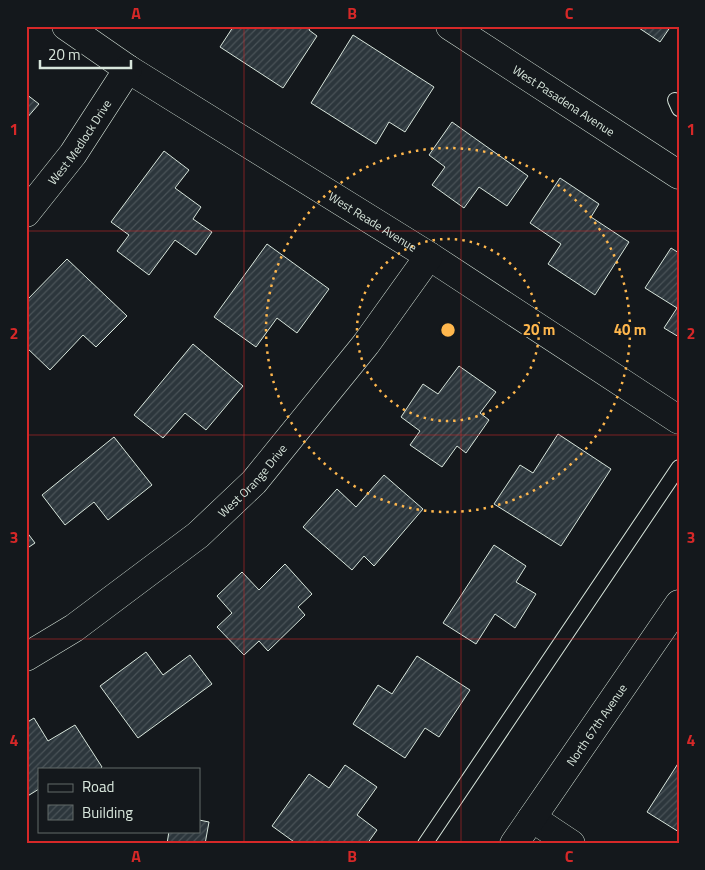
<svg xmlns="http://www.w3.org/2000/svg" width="705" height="870" font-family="'Titillium Web',sans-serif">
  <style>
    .building { fill: url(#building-hatch); stroke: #d8e6dc }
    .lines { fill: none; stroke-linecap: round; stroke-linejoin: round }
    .lane-casing { stroke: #d8e6dc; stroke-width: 16 }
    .street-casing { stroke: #d8e6dc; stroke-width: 29 }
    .secondary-casing { stroke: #d8e6dc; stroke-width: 29 }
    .lane { stroke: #14181c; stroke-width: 14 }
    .street { stroke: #14181c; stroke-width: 28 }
    .secondary { stroke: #14181c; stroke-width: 28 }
    .grid { fill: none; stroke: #d62828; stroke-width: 1; stroke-opacity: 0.55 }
    .ring { fill: none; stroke: #ffb74d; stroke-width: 2.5; stroke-dasharray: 2.5 5 }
    .labels { text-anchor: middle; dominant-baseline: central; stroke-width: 4; stroke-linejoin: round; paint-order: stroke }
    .street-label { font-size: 12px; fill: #d8e6dc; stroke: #14181c }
    .centre { fill: #ffb74d; stroke: #14181c; stroke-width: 2.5 }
    .ring-label { font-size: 15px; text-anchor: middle; font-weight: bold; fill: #ffb74d; stroke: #14181c; stroke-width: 4; stroke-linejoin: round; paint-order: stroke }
    .neatline { fill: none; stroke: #d62828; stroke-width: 2 }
    .grid-label { font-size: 16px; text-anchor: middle; font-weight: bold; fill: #d62828 }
  </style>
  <defs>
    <pattern id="building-hatch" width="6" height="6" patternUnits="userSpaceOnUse" patternTransform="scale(1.25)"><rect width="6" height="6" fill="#2c363c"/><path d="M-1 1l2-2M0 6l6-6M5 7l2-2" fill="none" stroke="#4a5358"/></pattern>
  </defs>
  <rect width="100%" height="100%" fill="#14181c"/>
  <g class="building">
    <polygon points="232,26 311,26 309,30 317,36 283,88 220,47 233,27"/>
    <polygon points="636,26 671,26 660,42"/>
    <polygon points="353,35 434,87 405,132 389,122 376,144 311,103"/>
    <polygon points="26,94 39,104 26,119"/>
    <polygon points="452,122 528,176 507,206 479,187 464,208 432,185 445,167 429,155"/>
    <polygon points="164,151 189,170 175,188 201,207 193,219 212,232 196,255 175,240 149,275 117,251 129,235 111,222"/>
    <polygon points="560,178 599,204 591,217 629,242 595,295 548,264 561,244 530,223"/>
    <polygon points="267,244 329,289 297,333 277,318 256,347 214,317"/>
    <polygon points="671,248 679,253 679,337 664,328 677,308 645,288"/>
    <polygon points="67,259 127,316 96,347 83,335 50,370 26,347 26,301"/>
    <polygon points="193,344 243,386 206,430 185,413 163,438 134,415"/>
    <polygon points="459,366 496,392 480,413 489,420 466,453 457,446 442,467 410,445 420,431 401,417 423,384 438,394"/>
    <polygon points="558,434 611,469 561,546 494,504 520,465 533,473"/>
    <polygon points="114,437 152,485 108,520 94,502 65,525 42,495"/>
    <polygon points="384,475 423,509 374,566 364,556 352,570 303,527 337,489 356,507"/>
    <polygon points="26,531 35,543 26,549"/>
    <polygon points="494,545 526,566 516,582 536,594 515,628 495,614 476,644 443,623"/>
    <polygon points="285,564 312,594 298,607 305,615 268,651 259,641 244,655 217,627 232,613 217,596 242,572 259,590"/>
    <polygon points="146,652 163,675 190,655 212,684 138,738 100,686"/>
    <polygon points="417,656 470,690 439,737 425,728 405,758 353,724 378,685 392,694"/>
    <polygon points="34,718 48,741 75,725 102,767 100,769 39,769 39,789 26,797 26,723"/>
    <polygon points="679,762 679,832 647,812"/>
    <polygon points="345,765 377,787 357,815 377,830 367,844 297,844 272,826 309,774 329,788"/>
    <polygon points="199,820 209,822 205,844 167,844 169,831 199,831"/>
  </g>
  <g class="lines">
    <defs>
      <g id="lane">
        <polyline points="675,100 679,109"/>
        <polyline points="425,844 679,467"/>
      </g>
      <g id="street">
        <path id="s1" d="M66,26L128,69L429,256L679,420"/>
        <path id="s2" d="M450,26L679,175"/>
        <path id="s3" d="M26,213L73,154L128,69"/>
        <path id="s4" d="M26,657L74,628L198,535L254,482L366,344L429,256"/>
        <polyline points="532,818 571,844"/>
      </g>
      <g id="secondary">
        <path id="s5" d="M514,844L679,604"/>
      </g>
    </defs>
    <use href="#lane" class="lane-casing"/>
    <use href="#street" class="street-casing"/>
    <use href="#secondary" class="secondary-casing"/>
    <use href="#lane" class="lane"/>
    <use href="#street" class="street"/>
    <use href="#secondary" class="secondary"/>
  </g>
  <path class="grid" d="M244,26V844M461,26V844M26,231H679M26,435H679M26,639H679"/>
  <g class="ring">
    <circle cx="448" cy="330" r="91"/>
    <circle cx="448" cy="330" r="182"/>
  </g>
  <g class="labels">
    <g class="street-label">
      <text stroke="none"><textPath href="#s2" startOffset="136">West Pasadena Avenue</textPath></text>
      <text stroke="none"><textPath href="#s3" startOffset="89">West Medlock Drive</textPath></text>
      <text stroke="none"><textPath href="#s1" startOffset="364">West Reade Avenue</textPath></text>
      <text stroke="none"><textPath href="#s4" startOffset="288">West Orange Drive</textPath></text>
      <text stroke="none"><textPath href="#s5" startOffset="145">North 67th Avenue</textPath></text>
    </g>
  </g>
  <circle cx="448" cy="330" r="8" class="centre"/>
  <g class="ring-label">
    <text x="539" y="335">20 m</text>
    <text x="630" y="335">40 m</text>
  </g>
  <rect width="705" height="870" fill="none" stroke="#14181c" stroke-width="55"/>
  <rect x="38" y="768" width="162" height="65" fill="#14181c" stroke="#626a69"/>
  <rect x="48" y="784" width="25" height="8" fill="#14181c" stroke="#626a69"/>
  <text x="82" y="792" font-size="15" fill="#d8e6dc">Road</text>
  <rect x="48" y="805" width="25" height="15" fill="url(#building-hatch)" stroke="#626a69"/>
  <text x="82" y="818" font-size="15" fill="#d8e6dc">Building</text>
  <path d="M40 60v8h91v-8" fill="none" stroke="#d8e6dc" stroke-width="2.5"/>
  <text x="48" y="60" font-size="15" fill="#d8e6dc" stroke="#14181c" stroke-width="4" paint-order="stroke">20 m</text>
  <rect x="28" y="28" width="650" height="814" class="neatline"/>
  <g class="grid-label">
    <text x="136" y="19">A</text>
    <text x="352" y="19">B</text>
    <text x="569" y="19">C</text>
    <text x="14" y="135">1</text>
    <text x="691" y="135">1</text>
    <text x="14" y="339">2</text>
    <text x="691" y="339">2</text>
    <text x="14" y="543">3</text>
    <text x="691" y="543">3</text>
    <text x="14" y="746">4</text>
    <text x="691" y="746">4</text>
    <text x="136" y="862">A</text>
    <text x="352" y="862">B</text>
    <text x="569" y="862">C</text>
  </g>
</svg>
